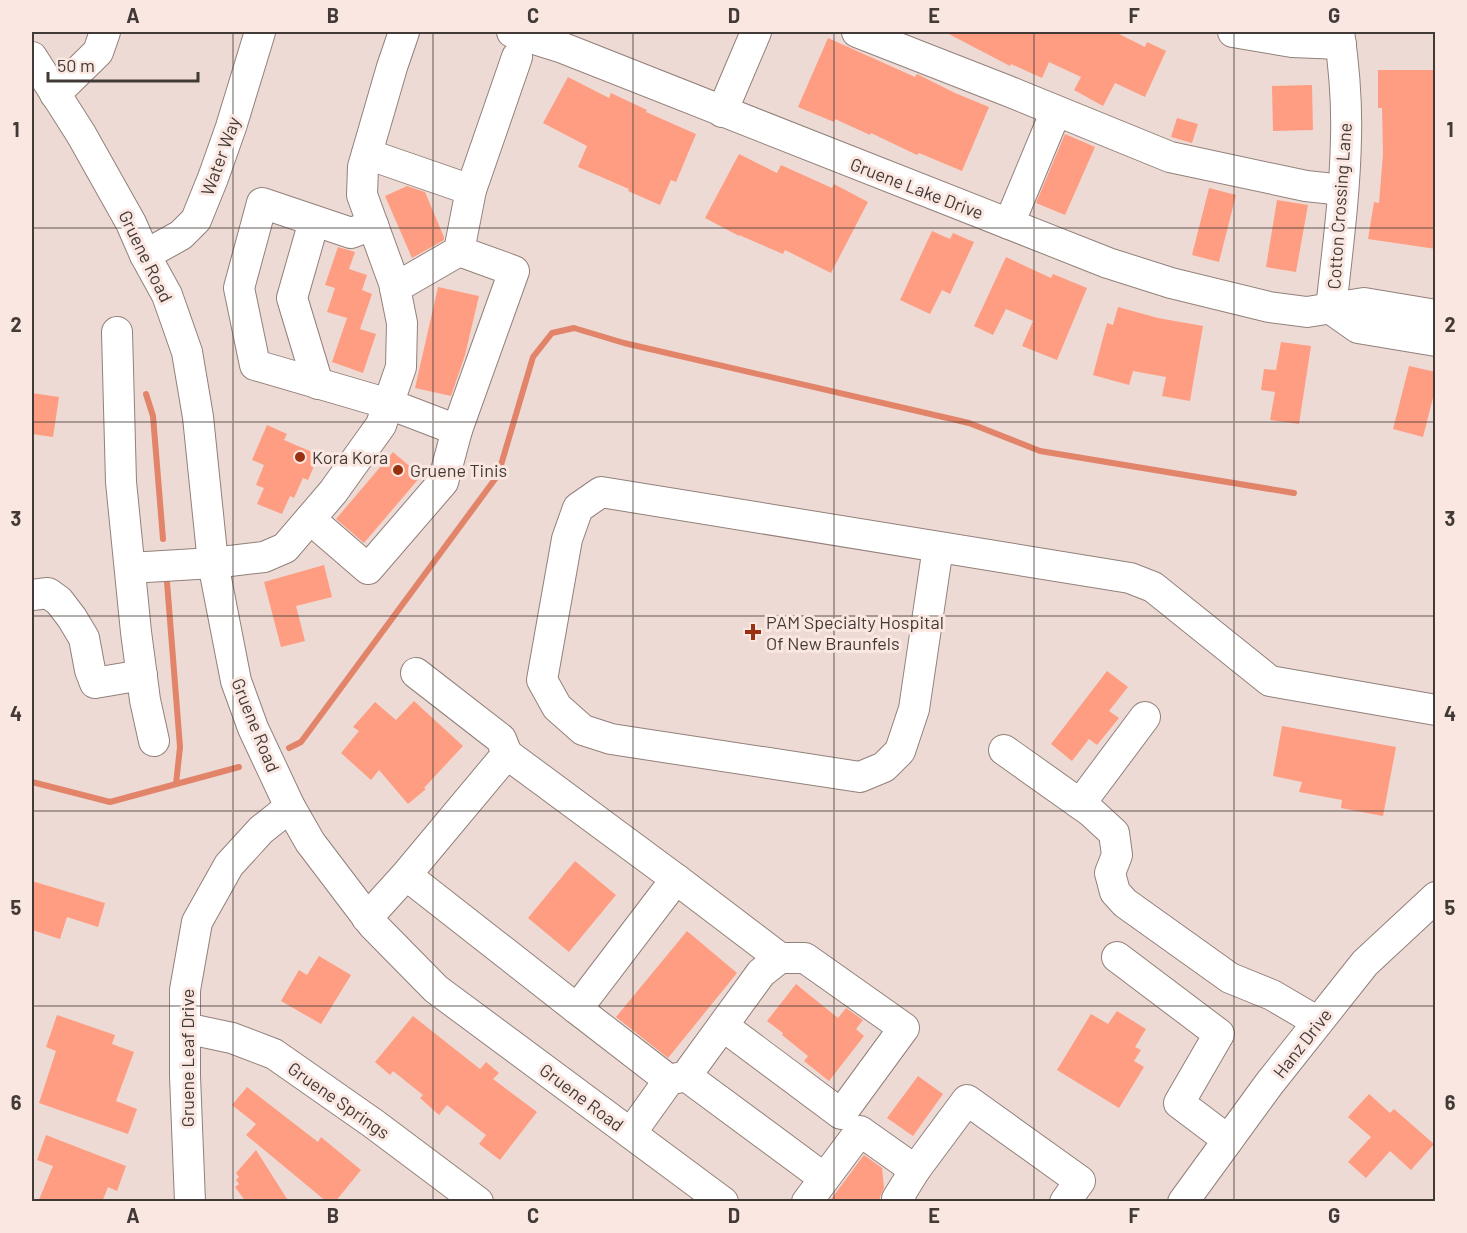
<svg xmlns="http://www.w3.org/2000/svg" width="1467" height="1233" font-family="Barlow,sans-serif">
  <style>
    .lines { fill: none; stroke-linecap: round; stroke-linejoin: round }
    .stream { stroke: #e28469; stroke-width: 6 }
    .building { fill: #fe9d82 }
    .minor-casing { stroke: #92807b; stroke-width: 32 }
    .minor { stroke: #fff; stroke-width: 30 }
    .grid { fill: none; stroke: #423a37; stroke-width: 1.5; stroke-opacity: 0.55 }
    .poi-dot { fill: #983110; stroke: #fbe7e1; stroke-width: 2 }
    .labels { text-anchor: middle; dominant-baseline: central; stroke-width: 6; stroke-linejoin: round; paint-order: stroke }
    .street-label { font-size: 18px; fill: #423a37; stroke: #fbe7e1 }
    .poi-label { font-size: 18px; fill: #423a37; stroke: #fbe7e1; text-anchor: start }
    .neatline { fill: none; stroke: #423a37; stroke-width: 2 }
    .grid-label { font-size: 20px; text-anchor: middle; font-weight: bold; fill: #423a37 }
  </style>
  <rect width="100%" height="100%" fill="#eedad4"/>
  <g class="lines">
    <g class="stream">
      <polyline points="146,394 153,416 163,539"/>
      <polyline points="167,582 180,747 176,784"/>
      <polyline points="289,748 301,742 498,475 533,357 552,333 574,328 624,343 969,423 1040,451 1294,493"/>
      <polyline points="32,782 110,802 239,767"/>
    </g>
  </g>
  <g class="building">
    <polygon points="945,32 1115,32 1145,47 1147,42 1166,51 1145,97 1115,83 1103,106 1074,90 1081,77 1049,62 1042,78 1011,64 1010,66"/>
    <polygon points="828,38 915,77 917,74 955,93 989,107 962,171 919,153 917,155 871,133 870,135 835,119 834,122 798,107"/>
    <polygon points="1378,70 1436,70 1436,249 1368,239 1374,202 1379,203 1383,154 1382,108 1378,108"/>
    <polygon points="568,77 609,98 611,93 647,110 646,112 696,134 676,182 671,180 660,205 628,191 629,189 578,167 587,146 543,123"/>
    <polygon points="1312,85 1313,130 1273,131 1272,86"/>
    <polygon points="1177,118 1198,124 1192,143 1171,137"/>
    <polygon points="1065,134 1095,147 1065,215 1036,203"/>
    <polygon points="739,154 777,173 781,165 832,188 834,184 868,202 831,273 785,250 783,254 739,235 739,236 705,218"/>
    <polygon points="407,186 425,192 444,237 444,240 412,258 385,196"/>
    <polygon points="1209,188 1236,195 1219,262 1192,255"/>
    <polygon points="1277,200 1308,205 1296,272 1266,267"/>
    <polygon points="932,231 950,239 953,233 974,242 950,294 942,290 930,314 900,300"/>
    <polygon points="338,247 355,252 349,269 367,275 362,290 372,294 360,329 376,334 363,373 332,362 347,318 327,312 335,288 325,285"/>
    <polygon points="1006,257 1051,278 1053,274 1087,288 1057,360 1022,346 1033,321 1006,309 993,335 974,326"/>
    <polygon points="438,287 479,296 465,355 451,396 415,388"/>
    <polygon points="1118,307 1158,318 1203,326 1190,401 1162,396 1166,377 1133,371 1129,385 1093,375 1107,323 1113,325"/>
    <polygon points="1281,342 1311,346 1299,424 1270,420 1275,392 1261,390 1264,369 1276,370"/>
    <polygon points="1409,366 1436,372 1436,386 1423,437 1393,429"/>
    <polygon points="32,393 59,397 53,437 32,434"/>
    <polygon points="267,425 287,434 284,440 319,455 308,480 303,478 294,498 290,496 282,514 257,504 264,488 256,485 264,465 252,460"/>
    <polygon points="393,452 421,476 364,543 336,519"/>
    <polygon points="324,565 332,597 296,606 305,641 281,647 264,582"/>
    <polygon points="1107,671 1128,687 1109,711 1119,718 1097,745 1089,739 1072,761 1051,744"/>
    <polygon points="414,701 463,746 424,788 426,789 408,804 379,770 371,780 341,753 359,731 353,727 375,702 396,720"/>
    <polygon points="1282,726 1396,747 1383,816 1341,808 1342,800 1299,792 1302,782 1273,776"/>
    <polygon points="575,861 616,895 569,952 528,918"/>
    <polygon points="32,881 105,903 98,927 67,917 60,939 32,930"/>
    <polygon points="687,931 737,973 668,1058 616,1017"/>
    <polygon points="319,956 351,975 321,1024 281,1001 299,970 307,975"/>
    <polygon points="796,984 838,1018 846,1008 863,1020 856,1029 864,1036 829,1081 804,1061 808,1056 782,1035 783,1033 767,1021"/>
    <polygon points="1117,1011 1146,1029 1135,1047 1141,1050 1134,1061 1144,1067 1119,1108 1057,1070 1091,1014 1108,1024"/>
    <polygon points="57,1015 115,1035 112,1044 134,1052 116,1101 137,1109 128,1134 39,1103 56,1051 46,1047"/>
    <polygon points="413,1016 480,1069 486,1062 499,1073 493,1079 537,1112 500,1160 479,1144 486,1135 447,1105 439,1115 420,1098 423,1095 393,1071 390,1075 375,1062"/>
    <polygon points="918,1076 943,1094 913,1136 887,1118"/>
    <polygon points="247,1087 318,1142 321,1137 361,1170 335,1202 327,1202 246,1135 256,1124 232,1105"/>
    <polygon points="1369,1094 1390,1113 1394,1109 1434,1144 1411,1170 1390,1151 1366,1178 1348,1162 1371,1137 1348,1117"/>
    <polygon points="46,1135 126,1166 117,1191 108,1187 102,1202 38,1202 53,1166 37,1160"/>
    <polygon points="256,1150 289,1202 246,1202 235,1187 239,1184 236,1180 239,1177 236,1173"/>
    <polygon points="864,1155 882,1168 884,1188 880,1197 880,1202 829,1202"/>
  </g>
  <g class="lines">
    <defs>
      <g id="minor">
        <polyline points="512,32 563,48 1108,263 1171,283 1269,307 1307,312 1364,303 1436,315"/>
        <polyline points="857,32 1008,91 1170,157 1306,186 1343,190"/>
        <polyline points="1233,32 1292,42 1341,44"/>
        <polyline points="32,57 81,134 131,223 145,255 167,295 187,352 198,417 213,563 236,681 253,728 290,807 310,842 373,925 436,989 723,1202"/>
        <polyline points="55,94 98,52 105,32"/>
        <polyline points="722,112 756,32"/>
        <polyline points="367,154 471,190 459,251 395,288"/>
        <polyline points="471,190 517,57"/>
        <polyline points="314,221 292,298 318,384"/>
        <polyline points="1009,224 1056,111"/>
        <polyline points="145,255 181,235 196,220 213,178 231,127 260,32"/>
        <path d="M1331,309C1337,253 1345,195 1346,138C1347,103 1344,66 1339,32"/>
        <polyline points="1331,309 1358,328 1436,341"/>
        <polyline points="117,332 121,482 136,632 145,700 154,741"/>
        <polyline points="457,430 514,271 459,251"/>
        <polyline points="310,519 368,569 443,482 457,430 389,404 255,365 239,288 262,203 351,233 373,225"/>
        <polyline points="938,547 914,709 900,751 884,767 860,777 611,739 583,730 557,707 542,680 567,539 578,508 601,492 1130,578 1153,587 1270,681 1436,710"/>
        <polyline points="130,568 213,563 264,557 285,548 333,492 381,425 401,367 402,323 394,283 362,195 363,167 392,67 404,32"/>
        <polyline points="32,595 48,593 59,601 72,618 84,638 90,670 95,683 142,675"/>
        <polyline points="416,673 501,739 507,754"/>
        <polyline points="1004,750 1090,811 1114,833 1117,855 1110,873 1115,892 1125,903 1230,978 1272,995 1318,1022"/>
        <polyline points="1080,804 1145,717"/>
        <polyline points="676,879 780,958"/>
        <polyline points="367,918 406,875 577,1009 676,879 507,754 406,875"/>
        <polyline points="1117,957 1219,1034 1179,1103 1228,1140"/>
        <polyline points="577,1009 669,1080"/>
        <polyline points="185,1028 232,1038 274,1054 374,1124 478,1202"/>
        <polyline points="686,1076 824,1178"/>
        <polyline points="631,1133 669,1080 686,1076 761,973 780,958 805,958 904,1028 841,1114 723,1026"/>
        <polyline points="190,1202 185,1076 185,990 197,922 229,865 261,830 290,807"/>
        <polyline points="807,1202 860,1131 915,1170"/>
        <polyline points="901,1202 897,1199 915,1170 967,1100 1080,1181 1065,1202"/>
        <polyline points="1183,1202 1269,1084 1365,963 1436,897"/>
      </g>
    </defs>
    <use href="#minor" class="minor-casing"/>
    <use href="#minor" class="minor"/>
  </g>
  <path class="grid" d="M233,32V1202M433,32V1202M633,32V1202M834,32V1202M1034,32V1202M1234,32V1202M32,228H1436M32,422H1436M32,616H1436M32,811H1436M32,1006H1436"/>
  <g class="poi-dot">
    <circle cx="300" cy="457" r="6"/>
    <circle cx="398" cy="470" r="6"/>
    <path d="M750 623h6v6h6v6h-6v6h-6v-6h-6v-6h6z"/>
  </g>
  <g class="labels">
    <g class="street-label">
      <text transform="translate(220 156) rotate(-70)">Water Way</text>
      <text transform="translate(917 188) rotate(21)">Gruene Lake Drive</text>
      <text transform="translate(1339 206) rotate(-86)">Cotton Crossing Lane</text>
      <text transform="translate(146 256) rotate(64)">Gruene Road</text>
      <text transform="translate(256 725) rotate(68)">Gruene Road</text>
      <text transform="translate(1302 1043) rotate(-52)">Hanz Drive</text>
      <text transform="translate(187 1058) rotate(-90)">Gruene Leaf Drive</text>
      <text transform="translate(582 1097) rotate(37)">Gruene Road</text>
      <text transform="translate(339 1100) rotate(35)">Gruene Springs</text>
    </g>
    <g class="poi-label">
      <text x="312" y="457">Kora Kora</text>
      <text x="410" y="470">Gruene Tinis</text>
      <text x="766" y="622">PAM Specialty Hospital<tspan x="766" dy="21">Of New Braunfels</tspan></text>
    </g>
  </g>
  <rect width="1467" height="1233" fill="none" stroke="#fbe7e1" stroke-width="66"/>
  <path d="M48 72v9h150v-9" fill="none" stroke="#423a37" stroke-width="3"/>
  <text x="57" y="72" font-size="18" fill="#423a37" stroke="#fbe7e1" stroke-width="4.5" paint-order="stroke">50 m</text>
  <rect x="33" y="33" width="1401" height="1167" class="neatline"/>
  <g class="grid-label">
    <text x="133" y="23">A</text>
    <text x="333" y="23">B</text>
    <text x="533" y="23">C</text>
    <text x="734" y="23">D</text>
    <text x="934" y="23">E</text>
    <text x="1134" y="23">F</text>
    <text x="1334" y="23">G</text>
    <text x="16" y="137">1</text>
    <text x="1450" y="137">1</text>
    <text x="16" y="332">2</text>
    <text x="1450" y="332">2</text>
    <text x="16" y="526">3</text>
    <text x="1450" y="526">3</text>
    <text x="16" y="721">4</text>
    <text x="1450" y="721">4</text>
    <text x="16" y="915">5</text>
    <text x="1450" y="915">5</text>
    <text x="16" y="1110">6</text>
    <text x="1450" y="1110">6</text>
    <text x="133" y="1223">A</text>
    <text x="333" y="1223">B</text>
    <text x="533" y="1223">C</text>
    <text x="734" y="1223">D</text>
    <text x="934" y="1223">E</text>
    <text x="1134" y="1223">F</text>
    <text x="1334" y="1223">G</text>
  </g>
</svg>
